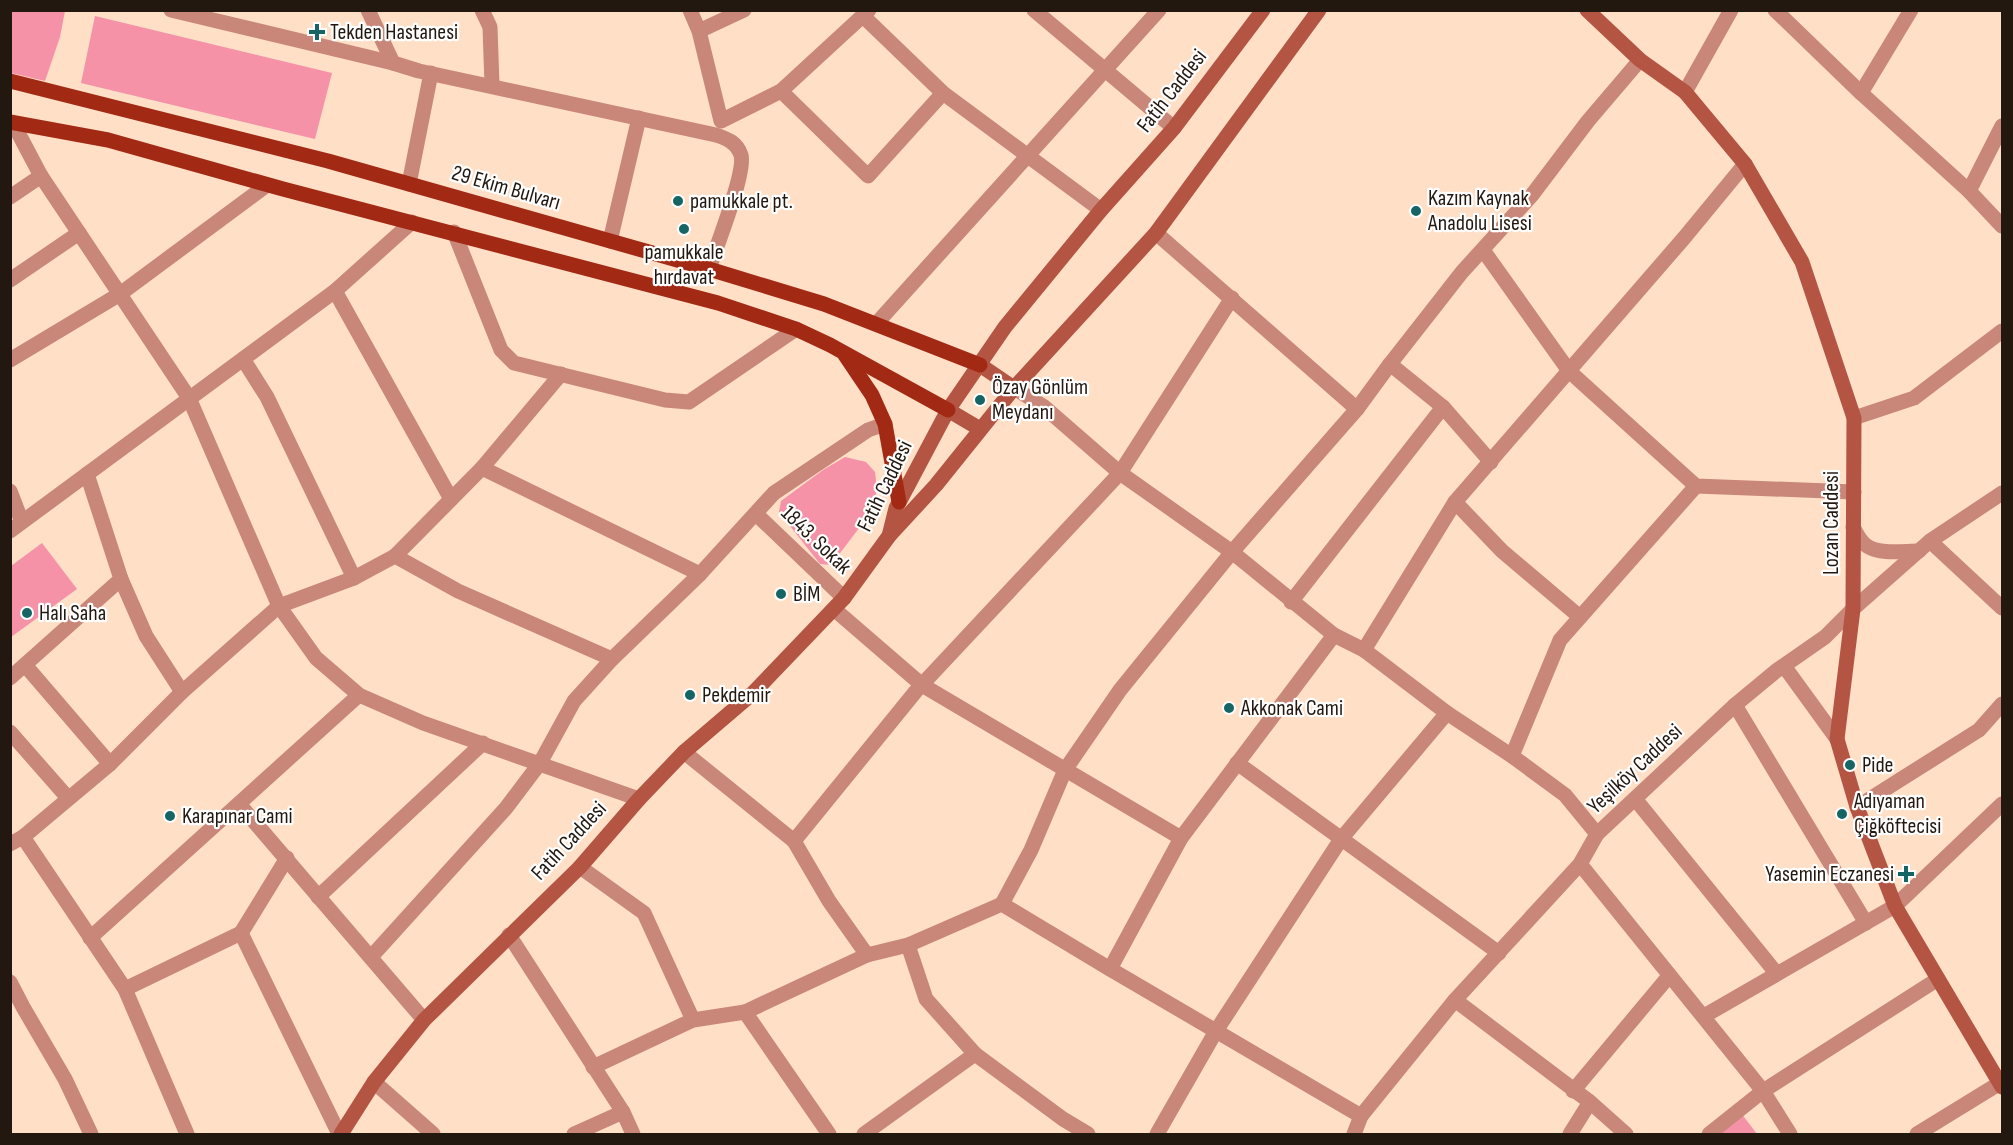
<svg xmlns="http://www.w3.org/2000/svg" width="2013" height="1145" font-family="'Sofia Sans Condensed',sans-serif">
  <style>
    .green { fill: #f592a8 }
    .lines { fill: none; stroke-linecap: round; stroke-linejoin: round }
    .minor { stroke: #c98779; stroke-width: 15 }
    .tertiary { stroke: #c98779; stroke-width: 15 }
    .secondary { stroke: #b45543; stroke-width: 15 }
    .primary { stroke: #a22a15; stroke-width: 15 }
    .poi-dot { fill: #156564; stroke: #fff; stroke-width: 2 }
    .labels { text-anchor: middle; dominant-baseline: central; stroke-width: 4.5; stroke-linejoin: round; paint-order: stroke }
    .poi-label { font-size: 22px; fill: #23180f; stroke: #fff; text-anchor: start }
    .street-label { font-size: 22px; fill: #23180f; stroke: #fff }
  </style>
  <rect width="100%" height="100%" fill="#ffdfc6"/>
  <g class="green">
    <polygon points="11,10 65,11 60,37 45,81 11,73"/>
    <polygon points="95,16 332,73 315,139 81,83"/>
    <polygon points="845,457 866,462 875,472 877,490 869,515 831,565 820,564 779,512 781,501 823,470"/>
    <polygon points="42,543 77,589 11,637 11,566"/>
    <polygon points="1741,1113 1757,1134 1715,1134"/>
  </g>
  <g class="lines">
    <g class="minor">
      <polyline points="171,10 393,63"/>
      <path d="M368,10L393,63L419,71L716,135C728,139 737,143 741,155C746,173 716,247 709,269"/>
      <polyline points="482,10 490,27 492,85"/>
      <polyline points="690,10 699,31 721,121 781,91 869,10"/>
      <polyline points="1034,10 1174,128"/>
      <polyline points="1775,10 1861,93 1969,191 2002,226"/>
      <polyline points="863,16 943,93 1101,210"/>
      <polyline points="699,31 744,10"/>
      <polyline points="781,91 868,176 943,93"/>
      <polyline points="1685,92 1731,10"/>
      <polyline points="1861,93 1911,10"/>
      <polyline points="13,123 41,176 189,398 279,606 316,658 359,695 423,723 639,799"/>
      <polyline points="409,184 431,73"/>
      <polyline points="1969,191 2002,126"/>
      <polyline points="10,197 41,176"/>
      <polyline points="454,232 501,350 514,363 665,400 689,402 796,329"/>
      <polyline points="1156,233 1357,409"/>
      <polyline points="610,241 639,118"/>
      <polyline points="1483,250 1569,371 1696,486 1854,492"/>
      <polyline points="10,280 79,233"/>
      <polyline points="335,291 451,499"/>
      <polyline points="876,324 1159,10"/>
      <polyline points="243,359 267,397 354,578"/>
      <polyline points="10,360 120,294 267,185"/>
      <polyline points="1390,364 1443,407 1491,462"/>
      <polyline points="1014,388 1043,406 1120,473 1232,552 1334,635 1364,650 1447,713 1512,756 1565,795 1597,834"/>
      <polyline points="1854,418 1914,398 2002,331"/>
      <polyline points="482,468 700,574"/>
      <polyline points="10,491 22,522"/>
      <polyline points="1455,502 1502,551 1580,617"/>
      <polyline points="756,514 844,598"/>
      <polyline points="10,531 335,291 412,222"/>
      <polyline points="1930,541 2002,608"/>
      <polyline points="395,556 458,591 612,659"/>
      <polyline points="121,579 146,636 182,692"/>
      <polyline points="1291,602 1443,407"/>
      <polyline points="834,609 922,685 1181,838"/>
      <polyline points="1364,650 1455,502 1684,238 1745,164"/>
      <polyline points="25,665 110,764"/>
      <polyline points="10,678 121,579 87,474"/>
      <polyline points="1735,705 1866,923"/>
      <polyline points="10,732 68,798"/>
      <polyline points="684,752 794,841 829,901 867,955"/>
      <polyline points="1512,756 1560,640 1696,486"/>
      <polyline points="1237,763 1499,953"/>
      <polyline points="1636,800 1777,974"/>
      <polyline points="240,805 424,1020"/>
      <polyline points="1857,807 1979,730 2002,704"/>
      <polyline points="23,837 125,989 187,1134"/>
      <polyline points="794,841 916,691 1120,473 1232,298"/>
      <polyline points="10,844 23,837 110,764 182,692 279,606 354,578 395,556 482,468 561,374"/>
      <polyline points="1580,864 1763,1091 1790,1134"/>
      <polyline points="580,867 644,913 693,1020"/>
      <polyline points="318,897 483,743"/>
      <polyline points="1002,904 1031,850 1065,770 1120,690 1232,552 1357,409 1390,364 1462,272 1532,195 1588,121 1640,60"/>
      <polyline points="241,933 339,1134"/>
      <polyline points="509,935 623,1112 633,1134"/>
      <polyline points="90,938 359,695"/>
      <polyline points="908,945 926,999 975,1054 1063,1119 1088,1134"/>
      <polyline points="371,957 506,808 540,763 574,701 612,659 700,574 774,493 868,430 885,424"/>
      <polyline points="1110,969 1181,838 1334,635"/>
      <polyline points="10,982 23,1007 65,1079 91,1134"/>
      <polyline points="125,989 241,933 287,858"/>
      <polyline points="1455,1000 1590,1102 1626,1134"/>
      <polyline points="745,1012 829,1134"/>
      <polyline points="1704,1016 1895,906 2002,804"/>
      <polyline points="593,1067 693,1020 745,1012 867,955 908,945 1002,904 1110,969 1361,1116"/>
      <polyline points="374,1082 433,1134"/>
      <polyline points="1573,1091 1669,976"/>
      <polyline points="574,1134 623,1112"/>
      <polyline points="864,1134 975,1054"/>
      <polyline points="1157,1134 1216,1031 1341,839 1447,713"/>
      <polyline points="1570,1134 1590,1102"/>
      <polyline points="1709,1134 1763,1091 1938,979"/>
      <polyline points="1917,1134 2000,1083"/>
    </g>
    <g class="tertiary">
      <path d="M1853,527C1857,534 1860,542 1867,546C1881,555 1903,551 1919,551"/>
      <polyline points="1784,666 1837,739"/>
      <polyline points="1354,1134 1361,1116 1455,1000 1580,864 1597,834 1735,705 1776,671 1825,637 1853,609 1930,541 2002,493"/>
    </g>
    <g class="secondary">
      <polyline points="1587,10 1640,60 1685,92 1745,164 1802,262 1854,418 1853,609 1837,739 1857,807 1895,906 2002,1087"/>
      <polyline points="980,365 1014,388"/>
      <polyline points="948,410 980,429"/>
      <polyline points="889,536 936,485 1014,388 1156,233 1319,10"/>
      <polyline points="341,1134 374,1082 424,1020 580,867 639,799 684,752 753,693 844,598 889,536 896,508 948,410 1005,327 1101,210 1174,128 1263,10"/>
    </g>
    <g class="primary">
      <polyline points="10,81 328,161 709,269 824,304 980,365"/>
      <polyline points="10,122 108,140 283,189 718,303 796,329 830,345 948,410"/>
      <polyline points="845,355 872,395 885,424 899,502"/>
    </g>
  </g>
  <g class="poi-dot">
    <path d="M314 23h6v6h6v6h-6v6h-6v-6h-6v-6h6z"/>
    <circle cx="678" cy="201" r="6"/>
    <circle cx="1416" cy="211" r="6"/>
    <circle cx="684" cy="229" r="6"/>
    <circle cx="980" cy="400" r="6"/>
    <circle cx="781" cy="594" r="6"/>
    <circle cx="27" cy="613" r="6"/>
    <circle cx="690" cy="695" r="6"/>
    <circle cx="1229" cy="708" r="6"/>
    <circle cx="1850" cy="765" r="6"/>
    <circle cx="1842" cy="814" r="6"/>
    <circle cx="170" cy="816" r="6"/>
    <path d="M1903 865h6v6h6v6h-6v6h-6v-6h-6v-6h6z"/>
  </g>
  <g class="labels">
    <g class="poi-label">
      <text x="330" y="32">Tekden Hastanesi</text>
      <text x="1428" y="198">Kazım Kaynak<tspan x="1428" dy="25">Anadolu Lisesi</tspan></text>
      <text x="690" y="201">pamukkale pt.</text>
      <text x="684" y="252" text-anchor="middle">pamukkale<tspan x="684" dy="25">hırdavat</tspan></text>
      <text x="992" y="387">Özay Gönlüm<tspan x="992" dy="25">Meydanı</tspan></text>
      <text x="793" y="594">BİM</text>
      <text x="39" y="613">Halı Saha</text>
      <text x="702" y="695">Pekdemir</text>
      <text x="1241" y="708">Akkonak Cami</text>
      <text x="1862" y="765">Pide</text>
      <text x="1854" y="801">Adıyaman<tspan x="1854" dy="25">Çiğköftecisi</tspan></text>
      <text x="182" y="816">Karapınar Cami</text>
      <text x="1894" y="874" text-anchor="end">Yasemin Eczanesi</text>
    </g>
    <g class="street-label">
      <text transform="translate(1172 91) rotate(-52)">Fatih Caddesi</text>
      <text transform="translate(506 188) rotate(16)">29 Ekim Bulvarı</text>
      <text transform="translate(885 486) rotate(-64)">Fatih Caddesi</text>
      <text transform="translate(1831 523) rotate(-90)">Lozan Caddesi</text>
      <text transform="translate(816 540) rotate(44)">1843. Sokak</text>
      <text transform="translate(1635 769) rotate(-43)">Yeşilköy Caddesi</text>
      <text transform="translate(569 841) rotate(-47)">Fatih Caddesi</text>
    </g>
  </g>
  <rect width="2013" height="1145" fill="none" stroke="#23180f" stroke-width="24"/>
</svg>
